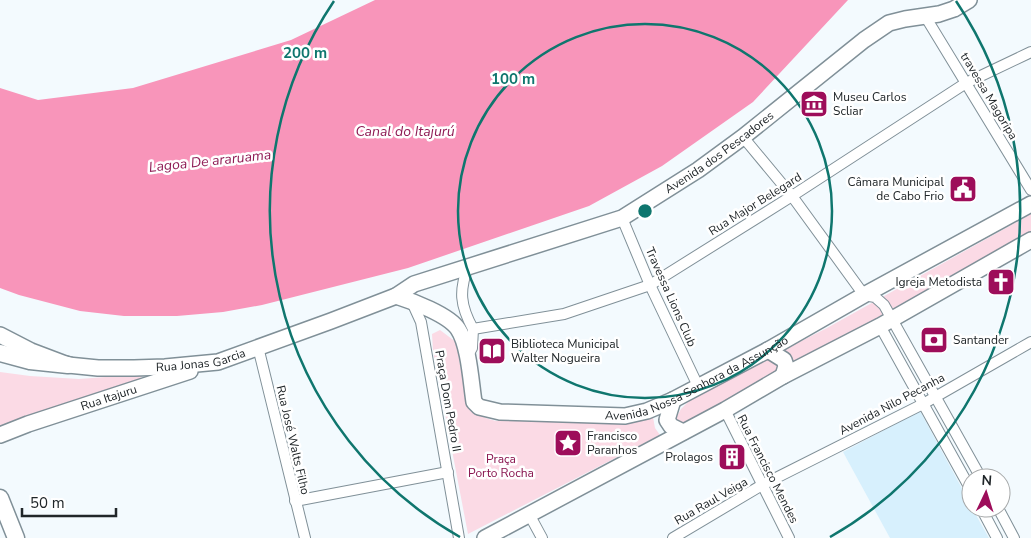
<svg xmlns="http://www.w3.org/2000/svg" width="1031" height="538" font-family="'Nunito Sans',sans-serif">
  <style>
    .built { fill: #d7f0fd }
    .green { fill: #fbdae5 }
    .water { fill: #f895ba }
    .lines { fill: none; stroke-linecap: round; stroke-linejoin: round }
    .street-casing { stroke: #809098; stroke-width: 12 }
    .secondary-casing { stroke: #809098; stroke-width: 18 }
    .primary-casing { stroke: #809098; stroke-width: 19 }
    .street { stroke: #fff; stroke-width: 10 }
    .secondary { stroke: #fff; stroke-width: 15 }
    .primary { stroke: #fff; stroke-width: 16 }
    .ring { fill: none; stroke: #0f766e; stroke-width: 2.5 }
    .labels { text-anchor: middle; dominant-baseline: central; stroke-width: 5; stroke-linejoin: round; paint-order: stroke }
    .street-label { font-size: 12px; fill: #202629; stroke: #fff }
    .poi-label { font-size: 12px; fill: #202629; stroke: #fff; text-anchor: start }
    .park-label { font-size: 12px; fill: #88134e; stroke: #fff }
    .water-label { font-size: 14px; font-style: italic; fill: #8f1c55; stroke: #fff }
    .centre { fill: #0f766e; stroke: #fff; stroke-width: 2.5 }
    .ring-label { font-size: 15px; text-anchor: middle; font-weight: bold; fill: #0f766e; stroke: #fff; stroke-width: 5; stroke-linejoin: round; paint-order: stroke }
  </style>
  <rect width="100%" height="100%" fill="#f3fafe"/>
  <polygon class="built" points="920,411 971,505 971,508 972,508 989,538 890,538 843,452"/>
  <g class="green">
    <polygon points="1031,214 1031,233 683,427 675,420 681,409 695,395 827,328"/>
    <path d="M440,330L456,342C459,357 465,401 475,411C481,417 488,419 496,421H633L653,417L655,428L660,435L468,534L433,351L432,334Z"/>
    <polygon points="0,372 30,376 79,379 145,374 125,391 0,427"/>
  </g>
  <polygon class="water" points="375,0 848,0 753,102 662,166 589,206 408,268 262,305 223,312 177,316 124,316 80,311 19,295 0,288 0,88 38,100 133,88 291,40"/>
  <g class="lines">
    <defs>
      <g id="street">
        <polyline points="925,16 1031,190"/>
        <polyline points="743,137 792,196 864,295 875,297 884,305 981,478"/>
        <polyline points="622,218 650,285 698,386"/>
        <path d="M468,266C459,291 460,305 473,329L564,314L650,285L792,196L966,83L1031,52"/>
        <polyline points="411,300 421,322 459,538"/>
        <polyline points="880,326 971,490"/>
        <polyline points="258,347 305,538"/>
        <polyline points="468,355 472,348 473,329"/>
        <polyline points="725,410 789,538"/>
        <polyline points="295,501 448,472"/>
        <polyline points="981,508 997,538"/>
        <polyline points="998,508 1014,538"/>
        <polyline points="529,514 542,538"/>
        <polyline points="673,538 762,485 923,404 1031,342"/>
      </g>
      <g id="secondary">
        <path id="s1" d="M396,296C412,301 449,315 458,329C469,345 471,383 474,402L479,407L500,412L625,416L647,411L673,400L768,350L864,295L1031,204"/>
        <path id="s2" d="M0,335L31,351L68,365L98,368H134L165,367L218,362L331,321L396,296L414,284L622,218L698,170L743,137L864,40L889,23L905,19L939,14L954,9L969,0"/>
        <polyline points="768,350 784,360 786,366 783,376"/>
        <polyline points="673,400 667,420 671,426 683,432"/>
        <path id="s3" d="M0,435L28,424L190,371"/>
        <polyline points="485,538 725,410 783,376 880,326 1031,240"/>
      </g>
      <g id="primary">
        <polyline points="0,353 30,361 68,365"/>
        <polyline points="0,498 16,538"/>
      </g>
    </defs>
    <use href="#street" class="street-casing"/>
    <use href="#secondary" class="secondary-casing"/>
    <use href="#primary" class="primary-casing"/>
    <use href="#street" class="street"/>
    <use href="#secondary" class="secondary"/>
    <use href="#primary" class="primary"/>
  </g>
  <g class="ring">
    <circle cx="645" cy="211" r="187"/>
    <path d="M460 537A375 375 0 0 1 334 1M956 1A375 375 0 0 1 830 537"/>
  </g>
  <defs>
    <symbol id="museum-square" viewBox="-11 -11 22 22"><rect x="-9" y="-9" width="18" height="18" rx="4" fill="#9d0d5a" stroke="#fff"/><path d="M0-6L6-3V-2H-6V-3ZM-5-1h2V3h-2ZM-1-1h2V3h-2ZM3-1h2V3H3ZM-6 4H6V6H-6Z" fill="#fff"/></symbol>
    <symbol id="civic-square" viewBox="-11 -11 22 22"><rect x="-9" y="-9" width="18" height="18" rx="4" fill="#9d0d5a" stroke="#fff"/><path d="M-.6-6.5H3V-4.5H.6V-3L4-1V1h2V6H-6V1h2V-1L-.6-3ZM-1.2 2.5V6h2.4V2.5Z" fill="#fff"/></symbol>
    <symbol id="church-square" viewBox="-11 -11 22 22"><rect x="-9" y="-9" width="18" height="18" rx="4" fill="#9d0d5a" stroke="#fff"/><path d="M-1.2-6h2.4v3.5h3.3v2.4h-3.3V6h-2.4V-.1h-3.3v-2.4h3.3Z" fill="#fff"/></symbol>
    <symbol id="bank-square" viewBox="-11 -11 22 22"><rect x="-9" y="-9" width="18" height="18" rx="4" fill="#9d0d5a" stroke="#fff"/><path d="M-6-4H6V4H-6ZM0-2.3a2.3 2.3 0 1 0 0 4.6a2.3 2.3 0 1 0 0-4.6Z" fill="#fff"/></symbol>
    <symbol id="library-square" viewBox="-11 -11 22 22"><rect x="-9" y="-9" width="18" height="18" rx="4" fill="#9d0d5a" stroke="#fff"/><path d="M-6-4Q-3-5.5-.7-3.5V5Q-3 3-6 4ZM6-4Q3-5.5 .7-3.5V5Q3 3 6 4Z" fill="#fff"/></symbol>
    <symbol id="sight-square" viewBox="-11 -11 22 22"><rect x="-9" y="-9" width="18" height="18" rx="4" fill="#9d0d5a" stroke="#fff"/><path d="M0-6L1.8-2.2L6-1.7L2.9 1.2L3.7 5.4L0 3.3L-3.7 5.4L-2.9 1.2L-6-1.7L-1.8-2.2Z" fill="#fff"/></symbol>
    <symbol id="building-square" viewBox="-11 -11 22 22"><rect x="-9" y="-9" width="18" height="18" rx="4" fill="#9d0d5a" stroke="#fff"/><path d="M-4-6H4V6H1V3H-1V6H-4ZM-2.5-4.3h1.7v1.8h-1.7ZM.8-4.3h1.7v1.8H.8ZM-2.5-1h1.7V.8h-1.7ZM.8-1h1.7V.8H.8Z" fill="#fff"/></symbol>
  </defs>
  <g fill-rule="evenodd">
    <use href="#museum-square" x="798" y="88" width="32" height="32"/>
    <use href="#civic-square" x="947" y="173" width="32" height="32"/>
    <use href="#church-square" x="985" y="266" width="32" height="32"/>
    <use href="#bank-square" x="918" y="324" width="32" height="32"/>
    <use href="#library-square" x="476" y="335" width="32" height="32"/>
    <use href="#sight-square" x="552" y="427" width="32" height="32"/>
    <use href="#building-square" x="716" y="441" width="32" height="32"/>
  </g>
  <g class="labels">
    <g class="street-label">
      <text transform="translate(989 96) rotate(59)">travessa Magoripa</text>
      <text stroke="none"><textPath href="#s2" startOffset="772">Avenida dos Pescadores</textPath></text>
      <text transform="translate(755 204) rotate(-32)">Rua Major Belegard</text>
      <text transform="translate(671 297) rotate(66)">Travessa Lions Club</text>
      <text stroke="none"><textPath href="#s2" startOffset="208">Rua Jonas Garcia</textPath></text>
      <text stroke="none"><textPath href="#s1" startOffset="380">Avenida Nossa Senhora da Assunção</textPath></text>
      <text stroke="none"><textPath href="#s3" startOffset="115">Rua Itajuru</textPath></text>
      <text transform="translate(448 401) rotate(80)">Praça Dom Pedro II</text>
      <text transform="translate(892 404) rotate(-28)">Avenida Nilo Pecanha</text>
      <text transform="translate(293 440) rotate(77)">Rua José Walts Filho</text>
      <text transform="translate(768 469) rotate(63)">Rua Francisco Mendes</text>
      <text transform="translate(711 501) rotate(-30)">Rua Raul Veiga</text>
    </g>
    <g class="poi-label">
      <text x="833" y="97">Museu Carlos<tspan x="833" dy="14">Scliar</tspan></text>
      <text x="944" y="182" text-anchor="end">Câmara Municipal<tspan x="944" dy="14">de Cabo Frio</tspan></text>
      <text x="982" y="282" text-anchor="end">Igreja Metodista</text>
      <text x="953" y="340">Santander</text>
      <text x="511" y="344">Biblioteca Municipal<tspan x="511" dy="14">Walter Nogueira</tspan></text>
      <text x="587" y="436">Francisco<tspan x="587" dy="14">Paranhos</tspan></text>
      <text x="713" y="457" text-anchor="end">Prolagos</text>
    </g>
    <g class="park-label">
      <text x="501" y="459">Praça<tspan x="501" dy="14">Porto Rocha</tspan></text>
    </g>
    <g class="water-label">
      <text x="405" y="131">Canal do Itajurú</text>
      <text transform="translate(210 161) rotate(-6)">Lagoa De araruama</text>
    </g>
  </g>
  <circle cx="645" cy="211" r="8" class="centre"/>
  <g class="ring-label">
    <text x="305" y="58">200 m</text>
    <text x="513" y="84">100 m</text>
  </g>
  <g transform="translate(986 493) rotate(4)"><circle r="24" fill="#ffffff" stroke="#a6a8a9"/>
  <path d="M0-4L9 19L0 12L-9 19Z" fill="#9d0d5a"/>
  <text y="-8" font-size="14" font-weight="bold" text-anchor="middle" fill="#202629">N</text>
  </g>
  <path d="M22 508v8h94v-8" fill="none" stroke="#202629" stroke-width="2.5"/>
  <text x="30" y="508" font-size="15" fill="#202629" stroke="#ffffff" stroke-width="4" paint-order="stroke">50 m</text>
</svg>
